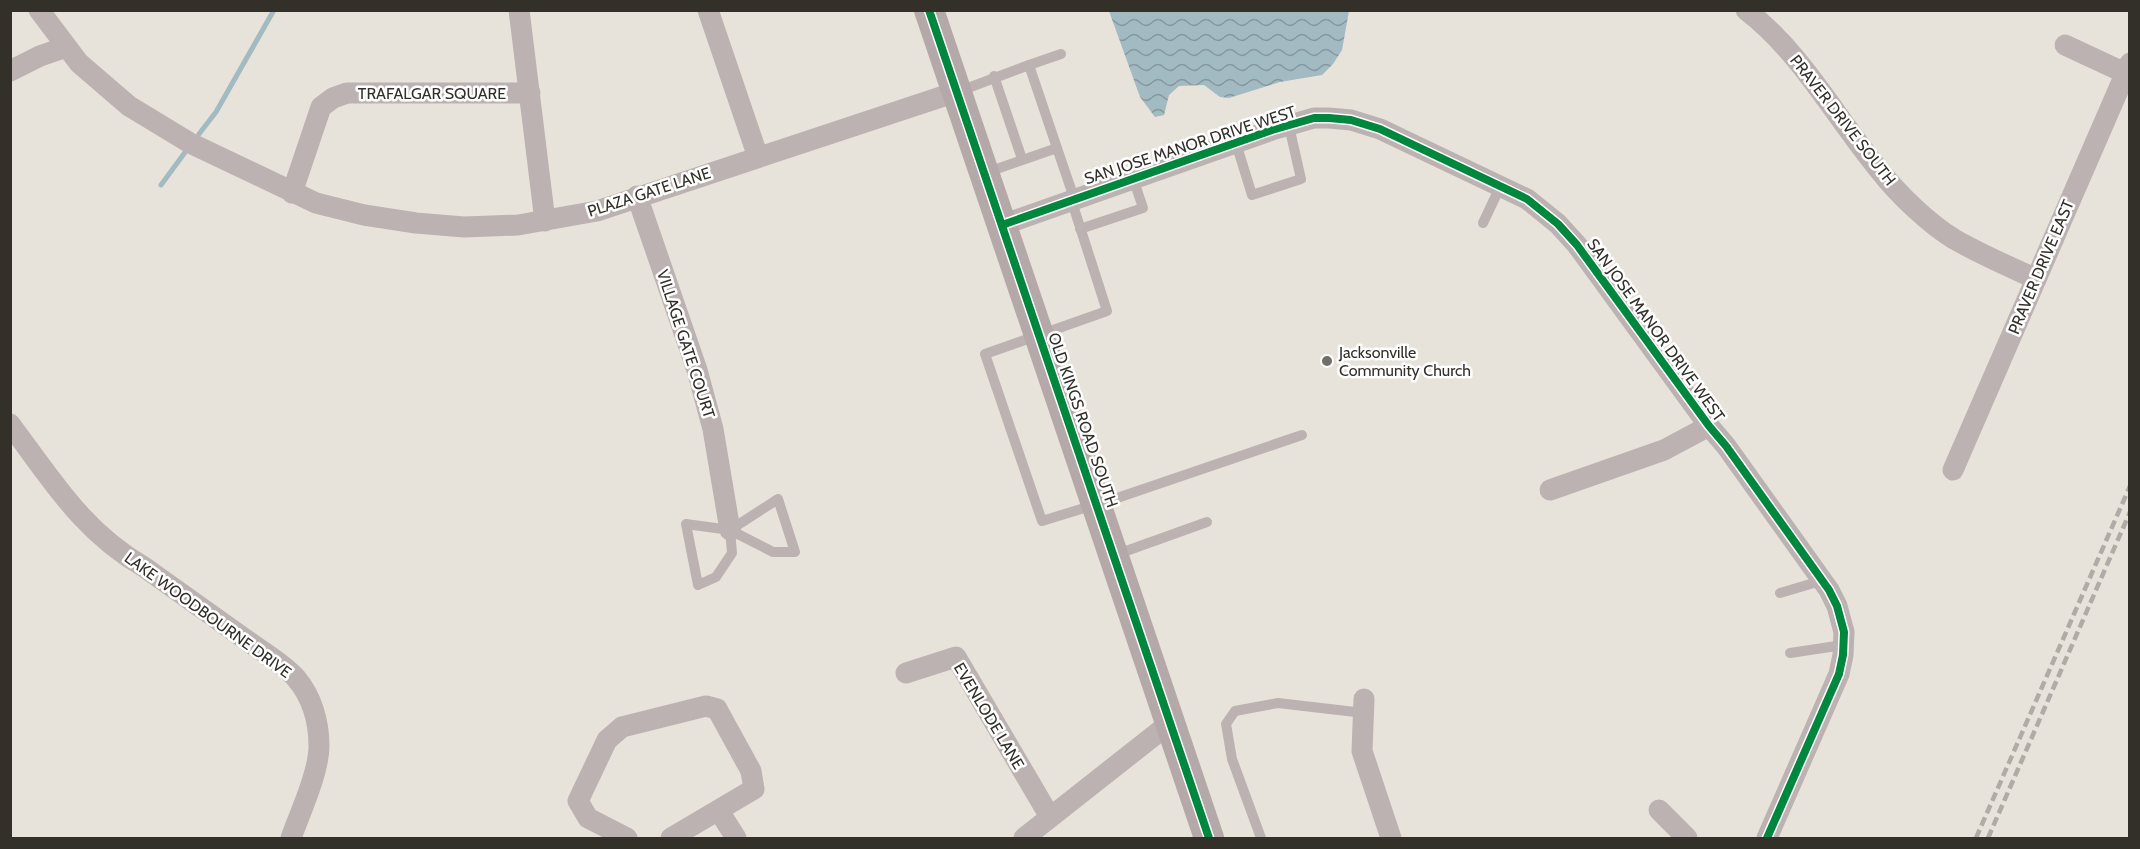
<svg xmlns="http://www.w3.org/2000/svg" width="2140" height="849" font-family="Cabin,sans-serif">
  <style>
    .water { fill: url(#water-waves) }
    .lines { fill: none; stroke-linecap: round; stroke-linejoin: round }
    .stream { stroke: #a2bac1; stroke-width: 5 }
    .lane { stroke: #bdb2b2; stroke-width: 10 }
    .street { stroke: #bdb2b2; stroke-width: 21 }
    .secondary { stroke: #b5a8a8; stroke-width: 30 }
    .rail { stroke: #b1aaa7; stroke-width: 4.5; stroke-dasharray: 9 4.5; stroke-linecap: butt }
    .cycleway-casing { stroke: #fff; stroke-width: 11 }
    .cycleway { stroke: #00873e; stroke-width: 8 }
    .poi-dot { fill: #726f68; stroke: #fff; stroke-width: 2 }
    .labels { text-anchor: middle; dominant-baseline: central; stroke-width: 5; stroke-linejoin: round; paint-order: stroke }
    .street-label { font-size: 16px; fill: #33302a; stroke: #fff }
    .poi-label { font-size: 16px; fill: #33302a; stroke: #fff; text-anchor: start }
  </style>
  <defs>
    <pattern id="water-waves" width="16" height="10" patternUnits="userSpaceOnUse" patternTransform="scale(1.5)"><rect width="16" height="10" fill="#a2bac1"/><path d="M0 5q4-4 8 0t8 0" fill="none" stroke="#85989d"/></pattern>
  </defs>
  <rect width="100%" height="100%" fill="#e7e3da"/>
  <polygon class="water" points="1109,11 1109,10 1349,11 1342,50 1333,64 1322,75 1280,82 1229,98 1220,97 1204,85 1179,86 1169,95 1164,115 1155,117 1140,97"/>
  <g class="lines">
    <g class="stream">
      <polyline points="199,134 216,112 274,10"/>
      <polyline points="161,185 186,151"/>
    </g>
    <g class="lane">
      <polyline points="1029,65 1061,54"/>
      <polyline points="994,76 1022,159"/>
      <polyline points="960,91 1029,65 1057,148"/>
      <polyline points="1236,143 1252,195 1301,179 1289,126"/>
      <polyline points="985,173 1057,148 1074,198"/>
      <polyline points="1071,199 1107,311 985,354 1042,521 1120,497 1302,435"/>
      <polyline points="1483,223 1500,187"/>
      <polyline points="1080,229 1143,208 1133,178"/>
      <polyline points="730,530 778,499 795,552 773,552 730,530 686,524 698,585 716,577 732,553 730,530"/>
      <polyline points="1115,555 1207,522"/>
      <polyline points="1780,593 1824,580"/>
      <polyline points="1790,653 1843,645"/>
      <polyline points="1261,838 1232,759 1226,724 1235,711 1278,703 1364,713"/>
    </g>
    <g class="street">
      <polyline points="39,10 79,63 129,106 190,143 316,203 364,215 416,223 464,227 518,225 597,211 956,92"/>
      <polyline points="519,10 545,221"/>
      <polyline points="708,10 758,157"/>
      <path d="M1746,10C1803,54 1835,117 1880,171C1898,194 1928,223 1954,239C1980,254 2008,266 2036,279"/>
      <polyline points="2065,45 2125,73"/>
      <polyline points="10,71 40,56 66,47"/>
      <polyline points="292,193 321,107 333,98 347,93 530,93"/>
      <polyline points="637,196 697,370 713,429 730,530"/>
      <polyline points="1002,225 1272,130 1314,118 1329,118 1351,120 1380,129 1527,199 1558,224 1577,245 1709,426 1726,446 1829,590 1837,606 1844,632 1843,655 1839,674 1767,838"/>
      <path d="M10,424C52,480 82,531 144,567C178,591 211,615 245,639C261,651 283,663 296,678C312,697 319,722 319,746C319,772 300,813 291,838"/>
      <polyline points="1953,470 2130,63"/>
      <polyline points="1550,490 1664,450 1709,426"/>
      <polyline points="906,673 956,657 1050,817"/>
      <polyline points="1364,699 1362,751 1391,838"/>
      <polyline points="1659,810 1687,838"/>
      <polyline points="719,811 736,838"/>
      <polyline points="627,838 588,818 578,801 607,740 622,727 706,706 717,709 751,771 754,789 671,838"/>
      <polyline points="1024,838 1170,723"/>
    </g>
    <polyline class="secondary" points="929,10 1209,838"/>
    <g class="rail">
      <polyline points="1976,838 2130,486"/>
      <polyline points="1988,838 2130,512"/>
    </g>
    <defs>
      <g id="cycleway">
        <polyline points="929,10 1209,838"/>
        <polyline points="1002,225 1272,130 1314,118 1329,118 1351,120 1380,129 1527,199 1558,224 1577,245 1709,426 1726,446 1829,590 1837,606 1844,632 1843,655 1839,674 1767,838"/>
      </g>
    </defs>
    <use href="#cycleway" class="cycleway-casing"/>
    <use href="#cycleway" class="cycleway"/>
  </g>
  <circle class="poi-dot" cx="1327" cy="361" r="6"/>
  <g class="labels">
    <g class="street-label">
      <text x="432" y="93">TRAFALGAR SQUARE</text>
      <text transform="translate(1843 120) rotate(52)">PRAVER DRIVE SOUTH</text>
      <text transform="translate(1190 145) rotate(-18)">SAN JOSE MANOR DRIVE WEST</text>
      <text transform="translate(649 192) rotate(-18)">PLAZA GATE LANE</text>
      <text transform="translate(2041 267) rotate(-67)">PRAVER DRIVE EAST</text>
      <text transform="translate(1656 330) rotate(54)">SAN JOSE MANOR DRIVE WEST</text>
      <text transform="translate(686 344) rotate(72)">VILLAGE GATE COURT</text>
      <text transform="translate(1083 420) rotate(71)">OLD KINGS ROAD SOUTH</text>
      <text transform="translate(208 615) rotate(36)">LAKE WOODBOURNE DRIVE</text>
      <text transform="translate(989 716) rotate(59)">EVENLODE LANE</text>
    </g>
    <g class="poi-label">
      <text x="1339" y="352">Jacksonville<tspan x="1339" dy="18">Community Church</tspan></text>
    </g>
  </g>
  <rect width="2140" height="849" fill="none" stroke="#33302a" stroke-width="24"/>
</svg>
